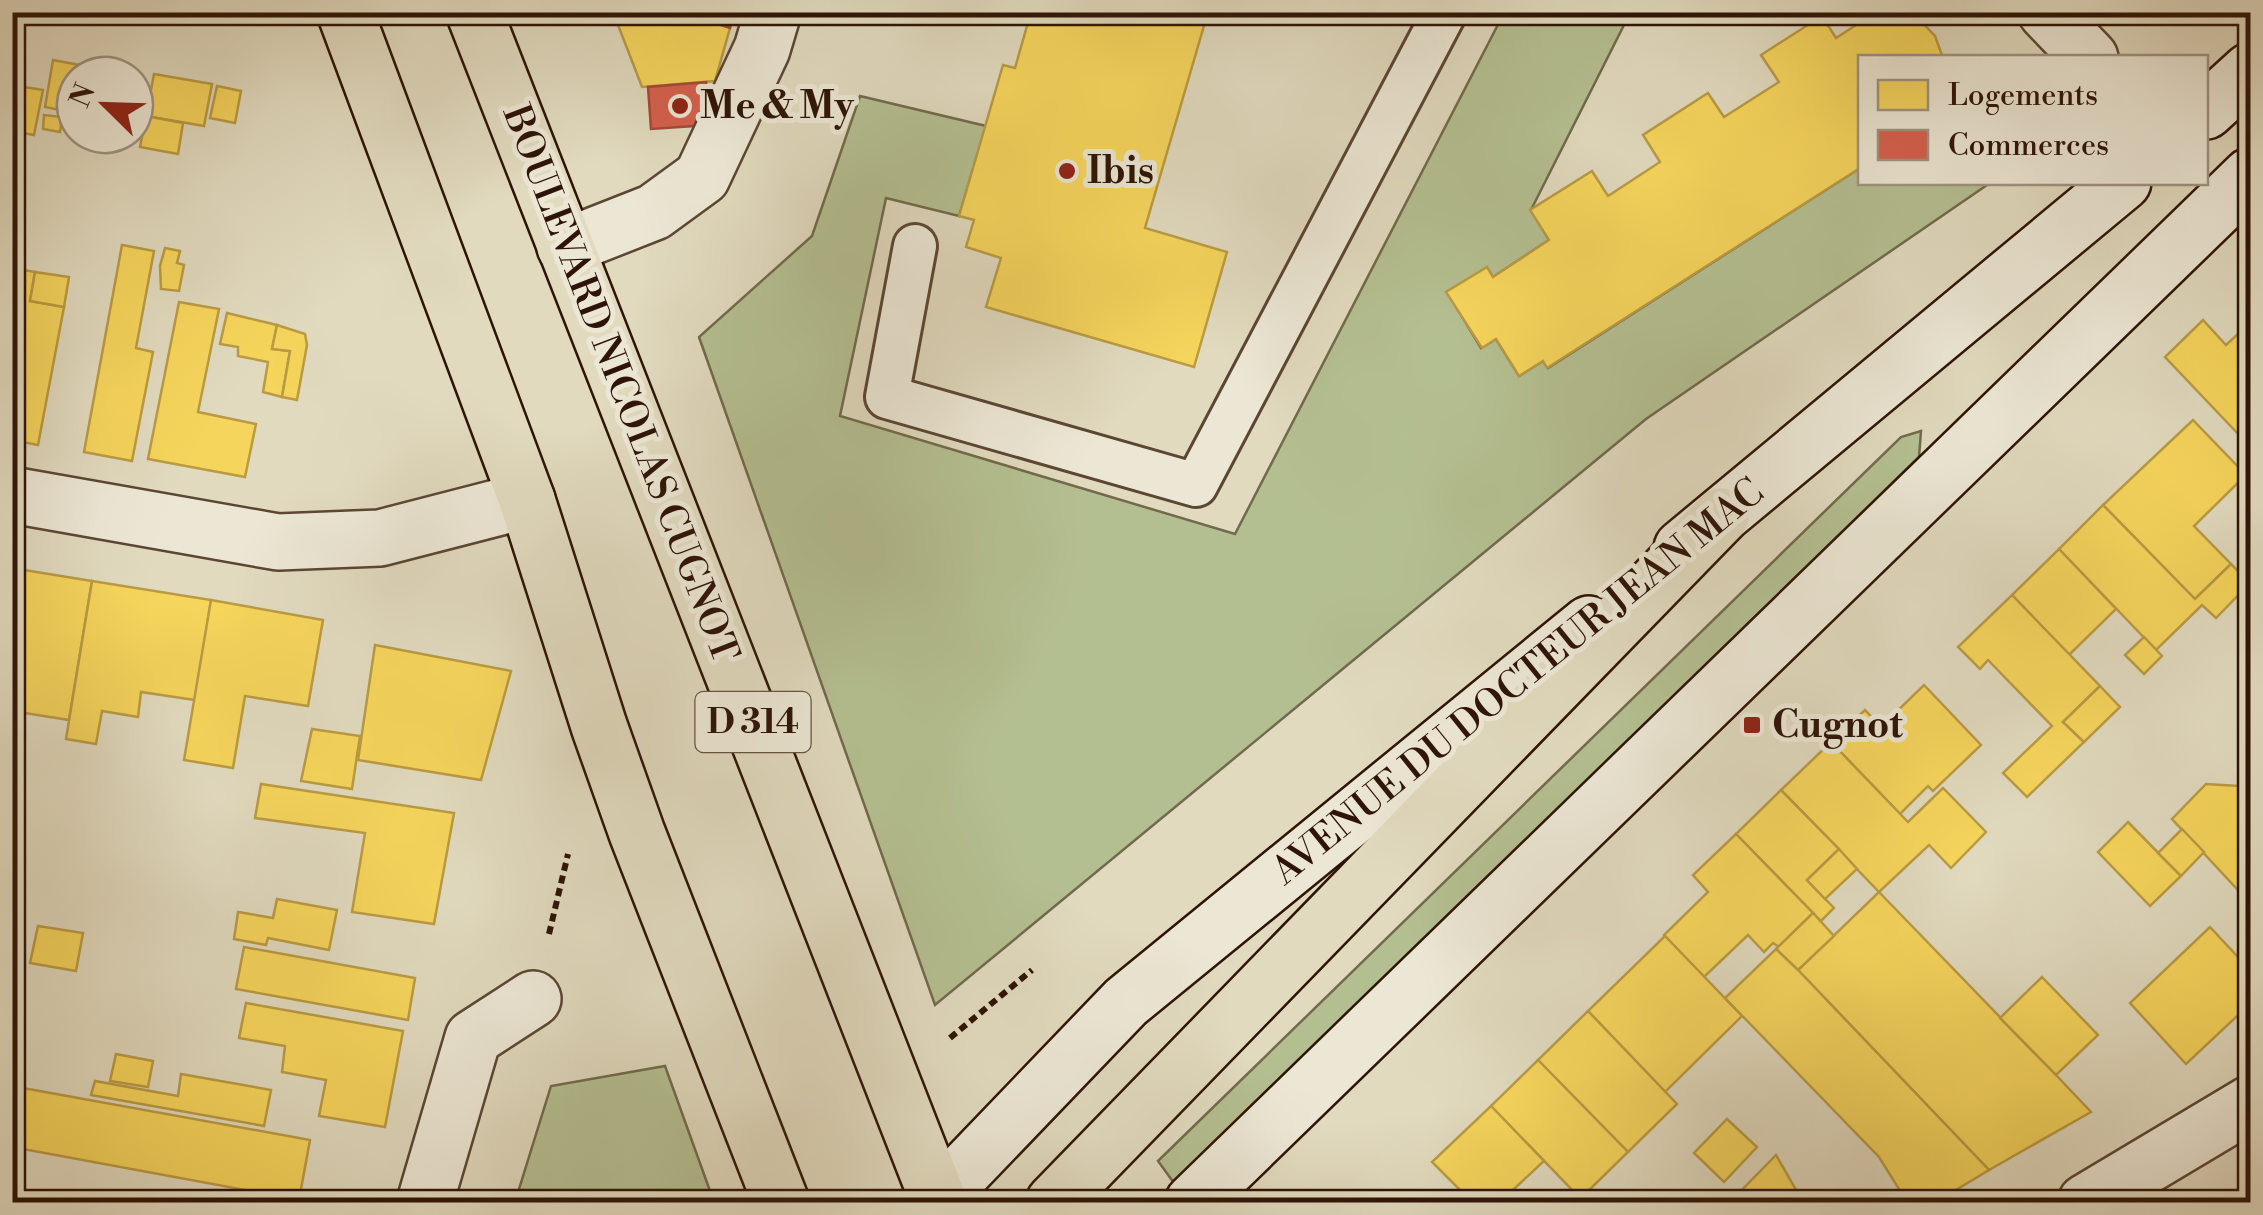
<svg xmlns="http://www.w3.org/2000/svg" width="2263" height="1215" font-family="'Libre Bodoni',serif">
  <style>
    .green { fill: #b4bf91; stroke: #716a4c; stroke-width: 2.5 }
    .homes { fill: #f6d55c; stroke: #ba9b42; stroke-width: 2.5 }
    .shops { fill: #d6604d; stroke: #a44938; stroke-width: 2.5 }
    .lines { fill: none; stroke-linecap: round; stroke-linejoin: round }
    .service-casing { stroke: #5b4634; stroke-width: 48 }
    .minor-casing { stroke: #5b4634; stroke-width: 60 }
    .tertiary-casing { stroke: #5b4634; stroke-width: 60 }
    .secondary-casing { stroke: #2e1406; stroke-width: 60 }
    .primary-casing { stroke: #2e1406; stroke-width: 60 }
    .path { stroke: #2e1406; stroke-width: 6; stroke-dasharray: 8 5; stroke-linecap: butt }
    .service { stroke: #ece7d5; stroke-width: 42 }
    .minor { stroke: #ece7d5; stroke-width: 55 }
    .tertiary { stroke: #ece7d5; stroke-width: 55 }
    .secondary { stroke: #ece7d5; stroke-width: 55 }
    .primary { stroke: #e1dabf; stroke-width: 55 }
    .poi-dot { fill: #8f2418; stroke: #ece7d5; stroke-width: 4 }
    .labels { text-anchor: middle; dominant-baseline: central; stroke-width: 10; stroke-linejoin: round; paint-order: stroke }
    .shield { fill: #ece7d5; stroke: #675344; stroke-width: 2.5 }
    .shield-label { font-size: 35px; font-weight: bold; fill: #2e1406 }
    .poi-label { font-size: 38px; font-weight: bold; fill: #2e1406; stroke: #ece7d5; text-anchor: start }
    .street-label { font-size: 38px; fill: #2e1406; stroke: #ece7d5 }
  </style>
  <rect width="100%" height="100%" fill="#e1dabf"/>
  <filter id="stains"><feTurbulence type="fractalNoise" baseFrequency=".002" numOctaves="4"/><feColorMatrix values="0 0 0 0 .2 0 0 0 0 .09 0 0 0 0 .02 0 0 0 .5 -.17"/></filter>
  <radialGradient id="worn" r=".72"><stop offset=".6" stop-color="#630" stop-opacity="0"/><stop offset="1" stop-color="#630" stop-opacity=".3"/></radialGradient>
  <g class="green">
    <polygon points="1504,13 1630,13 1531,210 1549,240 1493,277 1487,268 1447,292 1481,348 1496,339 1519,376 1543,361 1548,368 1860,168 1860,182 1990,183 1646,419 935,1005 699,337 812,236 860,96 986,126 959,216 886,198 840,416 1235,534"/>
    <polygon points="1921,431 1919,457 1174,1183 1158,1161 1901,437"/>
    <polygon points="665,1066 714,1202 515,1202 551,1086"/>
  </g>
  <g class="homes">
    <polygon points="613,12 684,12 730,28 715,81 642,87"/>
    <polygon points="1031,12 1208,12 1145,228 1227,252 1194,367 986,307 1001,258 966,247 974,220 959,216 1003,65 1015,68"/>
    <polygon points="1884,12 1912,12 1935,36 1943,58 1860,58 1860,168 1547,368 1543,361 1519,376 1496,339 1482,348 1446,292 1487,267 1493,277 1549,240 1530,210 1592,171 1608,196 1660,162 1643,135 1708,93 1724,117 1779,82 1761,55 1822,16 1836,38 1870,16 1872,20"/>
    <polygon points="53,60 112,71 111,75 75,75 75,113 45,107"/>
    <polygon points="154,74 212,84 204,126 146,116"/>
    <polygon points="12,85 43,90 34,135 12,131"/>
    <polygon points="217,86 241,91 235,123 210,118"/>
    <polygon points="44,115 62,117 60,132 43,129"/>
    <polygon points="146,116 183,123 178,154 140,147"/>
    <polygon points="122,245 154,251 136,348 153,352 132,461 84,452"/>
    <polygon points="165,248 180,251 177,263 184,265 179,291 161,289 160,266"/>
    <polygon points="12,268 35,272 30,301 64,307 38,445 12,440"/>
    <polygon points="35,272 69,277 64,307 30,301"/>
    <polygon points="179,302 219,309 198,412 256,424 245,477 148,459"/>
    <polygon points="227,313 277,325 272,349 290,351 282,397 263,392 268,362 238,356 238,347 220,344"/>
    <polygon points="2203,320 2226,345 2250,323 2250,427 2241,437 2165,357"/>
    <polygon points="277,325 305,334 307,345 297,400 282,397 290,351 272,349"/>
    <polygon points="2193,420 2246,475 2194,526 2231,564 2195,599 2103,505"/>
    <polygon points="2103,505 2195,599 2231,564 2250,583 2216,618 2202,605 2156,650 2059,549"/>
    <polygon points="2059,549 2116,609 2069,655 2012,595"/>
    <polygon points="12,568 92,581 69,720 12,711"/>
    <polygon points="92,581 211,600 195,700 141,692 138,717 102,711 96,744 66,739"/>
    <polygon points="2012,595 2100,686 2063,722 2084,742 2027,797 2003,773 2052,726 1988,660 1980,669 1958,647"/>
    <polygon points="211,600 323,620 308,706 245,696 233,768 184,760"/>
    <polygon points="2144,637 2162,656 2144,674 2125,655"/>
    <polygon points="375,645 511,671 481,780 358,760"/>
    <polygon points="1924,685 1981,745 1933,791 1928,786 1900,814 1831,742 1865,710 1881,727"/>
    <polygon points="2100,686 2120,707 2084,742 2063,722"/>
    <polygon points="312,729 360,736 352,789 301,781"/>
    <polygon points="1831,742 1908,822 1943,788 1986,832 1951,868 1929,845 1879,892 1781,790"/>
    <polygon points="2250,775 2250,903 2172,819 2206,784 2239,786"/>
    <polygon points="261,784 454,813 434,924 352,912 365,833 255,818"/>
    <polygon points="1781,790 1839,849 1807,880 1834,908 1821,921 1736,834"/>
    <polygon points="2128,822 2181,876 2150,906 2098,852"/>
    <polygon points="2182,829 2204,852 2181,876 2158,853"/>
    <polygon points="1736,834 1813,913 1779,947 1773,943 1764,952 1748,935 1704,977 1664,935 1708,892 1693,875"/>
    <polygon points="1839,849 1857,869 1825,899 1807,880"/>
    <polygon points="1879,892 2056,1075 2091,1112 1989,1170 1798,970"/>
    <polygon points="277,899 337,910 329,950 268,938 266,945 234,939 238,912 273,918"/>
    <polygon points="1813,913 1834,936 1798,970 1776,949"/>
    <polygon points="38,926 83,933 76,971 30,963"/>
    <polygon points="2210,927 2250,970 2250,1004 2186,1064 2130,1003"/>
    <polygon points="1665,936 1742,1016 1665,1092 1588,1011"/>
    <polygon points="244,947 415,978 408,1020 236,989"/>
    <polygon points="1776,949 1798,970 1989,1170 1936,1202 1907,1202 1879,1157 1725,998"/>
    <polygon points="2042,977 2098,1035 2056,1075 2000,1018"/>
    <polygon points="246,1003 403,1031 385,1127 319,1116 326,1080 282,1072 285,1046 239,1038"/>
    <polygon points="1588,1011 1677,1104 1628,1152 1538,1060"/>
    <polygon points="116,1054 153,1061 148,1087 110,1081"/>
    <polygon points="1538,1060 1628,1152 1584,1195 1589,1202 1567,1202 1576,1194 1491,1106"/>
    <polygon points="181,1074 271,1090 264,1126 91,1095 95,1081 178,1096"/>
    <polygon points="12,1086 310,1140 299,1200 12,1147"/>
    <polygon points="1491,1106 1544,1161 1500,1202 1472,1202 1432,1162"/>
    <polygon points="1727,1119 1757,1147 1724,1182 1694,1153"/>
    <polygon points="1776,1155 1803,1202 1741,1202 1737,1195"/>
  </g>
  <g class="shops">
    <polygon points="684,12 735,12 730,28"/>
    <polygon points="706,82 709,125 651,129 648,87"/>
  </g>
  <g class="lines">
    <defs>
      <polyline id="service" points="915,246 887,397 1196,485 1445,12"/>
      <g id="minor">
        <polyline points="2046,12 2090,58"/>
        <polyline points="12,495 278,542 380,538 527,500"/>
        <polyline points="425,1202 473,1038 533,999"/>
        <polyline points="2086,1202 2250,1104"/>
      </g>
      <polyline id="tertiary" points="565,247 654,212 702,177 762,49 773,12"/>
      <g id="secondary">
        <polyline points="2206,111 2250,71"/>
        <polyline points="1682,548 2123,182"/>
        <polyline points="934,1202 1126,1002 1589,624"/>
        <polyline points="1193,1202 2250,176"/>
      </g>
      <g id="primary">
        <polyline points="345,12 527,500 599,726 637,833 781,1202"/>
        <polyline points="474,12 939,1202"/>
        <polyline points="1054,1202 1721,516"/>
      </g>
    </defs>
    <use href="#service" class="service-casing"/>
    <use href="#minor" class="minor-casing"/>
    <use href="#tertiary" class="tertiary-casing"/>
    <use href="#secondary" class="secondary-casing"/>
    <use href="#primary" class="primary-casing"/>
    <g class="path">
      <polyline points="549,934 568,854"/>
      <polyline points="950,1038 1032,970"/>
    </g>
    <use href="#service" class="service"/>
    <use href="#minor" class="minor"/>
    <use href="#tertiary" class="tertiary"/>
    <use href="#secondary" class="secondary"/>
    <use href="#primary" class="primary"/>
  </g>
  <g class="poi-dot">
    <circle cx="680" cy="106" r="10"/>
    <circle cx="1067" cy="171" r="10"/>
    <rect x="1742" y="715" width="20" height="20" rx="5"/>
  </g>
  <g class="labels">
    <rect class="shield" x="695.5" y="692" width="115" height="60" rx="8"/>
    <g class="shield-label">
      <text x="753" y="722">D 314</text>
    </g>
    <g class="poi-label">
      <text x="700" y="106">Me &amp; My</text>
      <text x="1087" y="171">Ibis</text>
      <text x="1772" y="725">Cugnot</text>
    </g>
    <g class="street-label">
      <text transform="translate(620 384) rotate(69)">BOULEVARD NICOLAS CUGNOT</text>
      <text transform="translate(1518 682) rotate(-39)">AVENUE DU DOCTEUR JEAN MAC</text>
    </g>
  </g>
  <rect width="2263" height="1215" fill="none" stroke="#e1dabf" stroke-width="50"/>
  <rect x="15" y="15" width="2233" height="1185" fill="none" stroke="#2e1406" stroke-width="5"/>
  <rect x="25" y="25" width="2213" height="1165" fill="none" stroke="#2e1406" stroke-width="2.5"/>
  <rect x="1858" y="55" width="350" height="130" fill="#ece7d5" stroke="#a09382" stroke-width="2.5"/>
  <rect x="1878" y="80" width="50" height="30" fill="#f6d55c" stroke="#a09382" stroke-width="2.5"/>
  <text x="1948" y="105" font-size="30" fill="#2e1406">Logements</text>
  <rect x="1878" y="130" width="50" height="30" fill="#d6604d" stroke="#a09382" stroke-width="2.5"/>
  <text x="1948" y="155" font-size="30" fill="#2e1406">Commerces</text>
  <g transform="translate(105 105) rotate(293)"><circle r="48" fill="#ece7d5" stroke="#a09382" stroke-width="2.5"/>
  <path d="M0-8L18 38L0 25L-18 38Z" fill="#8f2418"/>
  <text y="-15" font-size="28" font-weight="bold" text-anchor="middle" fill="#2e1406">N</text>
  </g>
  <rect width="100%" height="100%" filter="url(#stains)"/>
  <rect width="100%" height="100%" fill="url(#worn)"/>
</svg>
